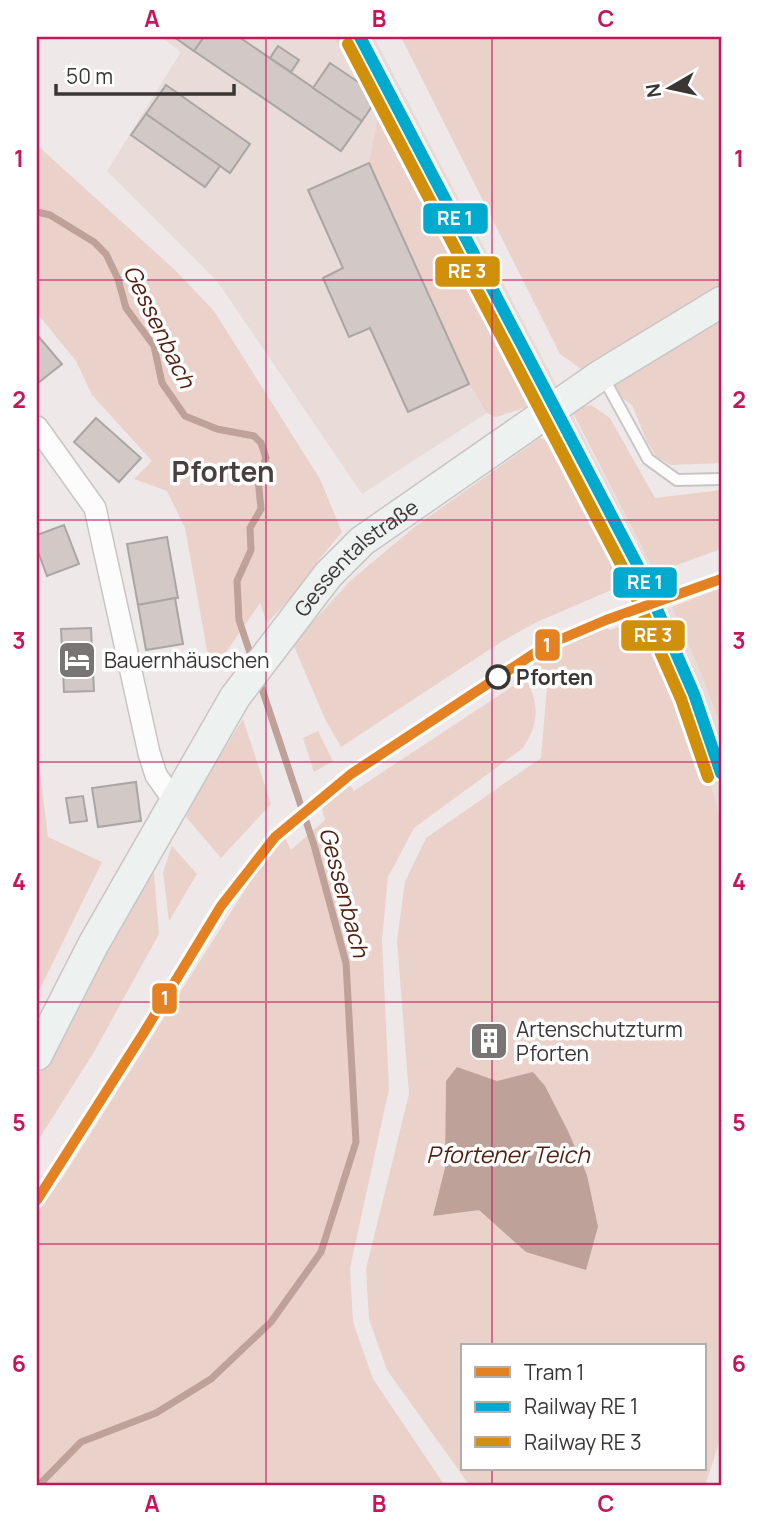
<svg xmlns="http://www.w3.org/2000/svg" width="758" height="1523" font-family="Manrope,sans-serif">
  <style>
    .built { fill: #e8dbd8 }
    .green { fill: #ead1ca; fill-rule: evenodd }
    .water { fill: #bea199 }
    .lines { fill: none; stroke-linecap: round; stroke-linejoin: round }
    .stream { stroke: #bea199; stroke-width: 7 }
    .building { fill: #d2c8c5; stroke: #aaa6a5; stroke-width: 2 }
    .service-casing { stroke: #c9c5c5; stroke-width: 14 }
    .minor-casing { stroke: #c9c5c5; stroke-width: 24 }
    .secondary-casing { stroke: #c9c5c5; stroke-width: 33 }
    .service { stroke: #fcfcfc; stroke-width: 10 }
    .minor { stroke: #fcfcfc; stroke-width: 21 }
    .secondary { stroke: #edf1f0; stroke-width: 30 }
    .rail-1-casing { stroke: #fff; stroke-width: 18 }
    .rail-2-casing { stroke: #fff; stroke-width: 18 }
    .rail-1 { stroke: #00a9ce; stroke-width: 12 }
    .rail-2 { stroke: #d1900b; stroke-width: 12 }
    .tram-1-casing { stroke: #fff; stroke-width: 16 }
    .tram-1 { stroke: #e48223; stroke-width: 10 }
    .grid { fill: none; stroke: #c2185b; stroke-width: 2; stroke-opacity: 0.55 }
    .stop-dot { fill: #fff; stroke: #393635; stroke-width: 3.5 }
    .labels { text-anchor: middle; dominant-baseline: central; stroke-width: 7; stroke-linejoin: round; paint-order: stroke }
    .street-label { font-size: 21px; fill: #393635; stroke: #fff }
    .poi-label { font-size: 21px; fill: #393635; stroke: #fff; text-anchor: start }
    .stop-label { font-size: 21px; font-weight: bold; fill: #393635; stroke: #fff; text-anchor: start }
    .water-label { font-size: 23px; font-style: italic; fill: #531f10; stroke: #fff }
    .district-label { font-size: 28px; font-weight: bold; fill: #47403e; stroke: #fff }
    .line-badge { stroke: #fff; stroke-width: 2.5 }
    .badge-label { font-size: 19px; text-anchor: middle; font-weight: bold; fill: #fff }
    .neatline { fill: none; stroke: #c2185b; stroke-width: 2.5 }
    .grid-label { font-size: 23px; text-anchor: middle; font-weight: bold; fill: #c2185b }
  </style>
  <rect width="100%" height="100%" fill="#eee9e8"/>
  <g class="built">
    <polygon points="161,37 334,37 344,57 382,96 346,37 374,37 655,573 630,582 565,449 447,225 383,98 469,384 487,413 362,494 217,281 107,171 181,52"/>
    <polygon points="672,607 701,673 721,727 721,820 674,681 646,617"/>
  </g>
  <g class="green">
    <polygon points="334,37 346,37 389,107 447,225 540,403 496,417 487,413 469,384 369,163 382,98 344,57"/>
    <polygon points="401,37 721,37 721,463 671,465 657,457 647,442 632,405 560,354"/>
    <polygon points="37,145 175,270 214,311 320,479 342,532 318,561 301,587 267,623 260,603 222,658 209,661 185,528 167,491 134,479 152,461 92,395 76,361 37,313"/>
    <polygon points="591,405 610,418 655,498 721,490 721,549 655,573 573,413 575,409"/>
    <polygon points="540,438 565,449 630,582 537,622 501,642 341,747 325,719 293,644 350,581 417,525"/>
    <polygon points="721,588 721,727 701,673 672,607"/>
    <path d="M646,617L697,740L721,820V1436L705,1486H470L387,1370L369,1319L366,1269L409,1094L397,941L405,882L426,838L541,758L547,687L532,662L605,626L610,630ZM462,1346H704V1469H462Z"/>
    <path d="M525,678C540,703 539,724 523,748L414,828L388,877L382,940L389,1089L350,1268L353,1322L373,1379L445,1486H37V1213L65,1174L264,860L284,836L291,850L325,820L321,804L350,785L354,791Z"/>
    <polygon points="243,719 271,804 221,858 186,817 197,793"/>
    <polygon points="318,731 333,761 314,772 303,738"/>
    <polygon points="37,748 48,837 102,862 37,995"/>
    <polygon points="172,846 197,874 169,921 163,872"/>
    <polygon points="153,862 159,934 94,1052 37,1142 37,1079"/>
  </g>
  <polygon class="water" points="457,1067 497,1081 533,1072 545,1086 568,1131 587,1175 598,1227 586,1270 526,1252 479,1210 433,1216 445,1168 446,1081"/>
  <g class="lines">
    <g class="stream">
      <polyline points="37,212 50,215 94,242 106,254 118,279 126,308 154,346 162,383 185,416 217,429 254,436 261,443 266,458 258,479 261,509 250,528 251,550 237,581 239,620 253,662"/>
      <polyline points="38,1486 81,1442 156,1413 211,1379 271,1322 321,1252 356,1142 346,963 314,845 259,680"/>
    </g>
  </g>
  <g class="building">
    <polygon points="174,37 204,37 194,51"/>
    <polygon points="204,37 239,37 362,121 341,151 194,51"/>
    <polygon points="278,46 299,60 291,72 270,58"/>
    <polygon points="330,63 379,96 362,121 313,88"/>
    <polygon points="166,85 250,144 230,173 146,114"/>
    <polygon points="146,114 220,166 205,187 131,135"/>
    <polygon points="369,163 469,384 408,412 370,328 349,337 323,278 343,268 308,190"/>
    <polygon points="38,336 62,364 38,383 37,381"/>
    <polygon points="96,418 141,458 119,482 74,442"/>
    <polygon points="64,525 79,564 47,576 37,549 37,535"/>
    <polygon points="167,537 178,598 138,605 127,544"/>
    <polygon points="175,598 183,644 146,650 138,605"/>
    <polygon points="91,628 94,691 64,692 61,629"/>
    <polygon points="136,782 141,821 98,827 92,788"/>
    <polygon points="83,796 87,821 70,823 66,798"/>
    <polygon points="491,1031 500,1042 489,1051 479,1040"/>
  </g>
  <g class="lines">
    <defs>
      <polyline id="service" points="603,377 648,459 677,480 721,479"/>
      <polyline id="minor" points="37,427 95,508 149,753 156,775 175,802"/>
      <g id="secondary">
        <path id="s1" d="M37,1055L93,945L235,697L328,575L362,541L601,375L721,302"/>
      </g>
    </defs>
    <use href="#service" class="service-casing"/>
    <use href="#minor" class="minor-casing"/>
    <use href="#secondary" class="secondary-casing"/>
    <use href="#service" class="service"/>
    <use href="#minor" class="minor"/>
    <use href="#secondary" class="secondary"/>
    <defs>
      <polyline id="rail-1" points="360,37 639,568 694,694 721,773"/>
      <polyline id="rail-2" points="348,44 626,574 681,699 708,777"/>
    </defs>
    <use href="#rail-1" class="rail-1-casing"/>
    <use href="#rail-2" class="rail-2-casing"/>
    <use href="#rail-1" class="rail-1"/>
    <use href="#rail-2" class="rail-2"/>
    <defs>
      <polyline id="tram-1" points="37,1200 143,1034 221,906 275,837 351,774 547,645 606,620 721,579"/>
    </defs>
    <use href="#tram-1" class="tram-1-casing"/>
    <use href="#tram-1" class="tram-1"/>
  </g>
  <path class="grid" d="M266,37V1486M492,37V1346M37,280H721M37,520H721M37,762H721M37,1002H721M37,1244H721M492,1469V1486"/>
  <defs>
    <symbol id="hotel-square" viewBox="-11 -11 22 22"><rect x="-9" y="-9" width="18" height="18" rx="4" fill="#787574" stroke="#fff"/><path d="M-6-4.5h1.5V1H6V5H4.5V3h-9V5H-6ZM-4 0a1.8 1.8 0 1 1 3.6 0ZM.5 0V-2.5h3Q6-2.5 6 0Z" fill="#fff"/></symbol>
    <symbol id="building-square" viewBox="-11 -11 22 22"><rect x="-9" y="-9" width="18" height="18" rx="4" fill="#787574" stroke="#fff"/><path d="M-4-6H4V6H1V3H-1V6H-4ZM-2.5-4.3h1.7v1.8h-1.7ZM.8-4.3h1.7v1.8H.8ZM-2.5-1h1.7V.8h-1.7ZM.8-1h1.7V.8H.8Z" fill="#fff"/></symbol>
  </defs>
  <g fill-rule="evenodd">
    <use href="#hotel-square" x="55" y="638" width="44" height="44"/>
    <use href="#building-square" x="467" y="1019" width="44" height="44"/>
  </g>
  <circle class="stop-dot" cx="498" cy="677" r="11"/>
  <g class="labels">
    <g class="street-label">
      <text stroke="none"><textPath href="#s1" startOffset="595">Gessentalstraße</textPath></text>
    </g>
    <g class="poi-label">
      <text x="104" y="660">Bauernhäuschen</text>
      <text x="516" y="1029">Artenschutzturm<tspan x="516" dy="24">Pforten</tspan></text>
    </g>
    <g class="stop-label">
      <text x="516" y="677">Pforten</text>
    </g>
    <g class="water-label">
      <text transform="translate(160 326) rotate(64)">Gessenbach</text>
      <text transform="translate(345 892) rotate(75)">Gessenbach</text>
      <text x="508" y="1154">Pfortener Teich</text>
    </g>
    <g class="district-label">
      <text x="223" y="471">Pforten</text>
    </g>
  </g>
  <g class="line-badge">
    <rect x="422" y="202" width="67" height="33" rx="7" fill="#00a9ce"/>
    <rect x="434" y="255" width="67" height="33" rx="7" fill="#d1900b"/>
    <rect x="612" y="566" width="66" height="33" rx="7" fill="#00a9ce"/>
    <rect x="620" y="619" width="66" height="33" rx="7" fill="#d1900b"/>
    <rect x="534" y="628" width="27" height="34" rx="7" fill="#e48223"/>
    <rect x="151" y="982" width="27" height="33" rx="7" fill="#e48223"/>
  </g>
  <g class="badge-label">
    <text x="455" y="225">RE 1</text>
    <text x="467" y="278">RE 3</text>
    <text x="645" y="589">RE 1</text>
    <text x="653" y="642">RE 3</text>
    <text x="547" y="652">1</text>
    <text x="165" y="1005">1</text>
  </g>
  <rect width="758" height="1523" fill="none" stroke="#ffffff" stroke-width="77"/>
  <rect x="461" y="1344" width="245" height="126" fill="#ffffff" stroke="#b0afae" stroke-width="2"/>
  <rect x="475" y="1367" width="35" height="10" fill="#e48223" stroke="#b0afae" stroke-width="2"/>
  <text x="524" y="1380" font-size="21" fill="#393635">Tram 1</text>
  <rect x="475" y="1402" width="35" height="10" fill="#00a9ce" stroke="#b0afae" stroke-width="2"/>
  <text x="524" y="1414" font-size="21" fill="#393635">Railway RE 1</text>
  <rect x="475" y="1437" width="35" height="10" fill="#d1900b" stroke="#b0afae" stroke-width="2"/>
  <text x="524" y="1450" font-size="21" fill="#393635">Railway RE 3</text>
  <g transform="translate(670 88) rotate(261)" stroke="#ffffff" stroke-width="5" paint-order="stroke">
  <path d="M0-5L12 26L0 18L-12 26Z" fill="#393635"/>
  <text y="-10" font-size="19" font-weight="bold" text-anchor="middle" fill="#393635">N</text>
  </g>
  <path d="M56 84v10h178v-10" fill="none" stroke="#393635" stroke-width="3.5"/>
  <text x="66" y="84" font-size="21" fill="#393635" stroke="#ffffff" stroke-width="5" paint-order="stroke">50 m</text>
  <rect x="38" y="38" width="682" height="1446" class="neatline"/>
  <g class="grid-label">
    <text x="152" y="27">A</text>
    <text x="379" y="27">B</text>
    <text x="606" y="27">C</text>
    <text x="19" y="167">1</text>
    <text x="739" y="167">1</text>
    <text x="19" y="408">2</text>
    <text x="739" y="408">2</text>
    <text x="19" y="649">3</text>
    <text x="739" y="649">3</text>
    <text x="19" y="890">4</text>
    <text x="739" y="890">4</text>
    <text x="19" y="1131">5</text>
    <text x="739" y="1131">5</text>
    <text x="19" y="1372">6</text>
    <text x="739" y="1372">6</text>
    <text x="152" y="1512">A</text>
    <text x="379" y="1512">B</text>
    <text x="606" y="1512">C</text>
  </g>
</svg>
